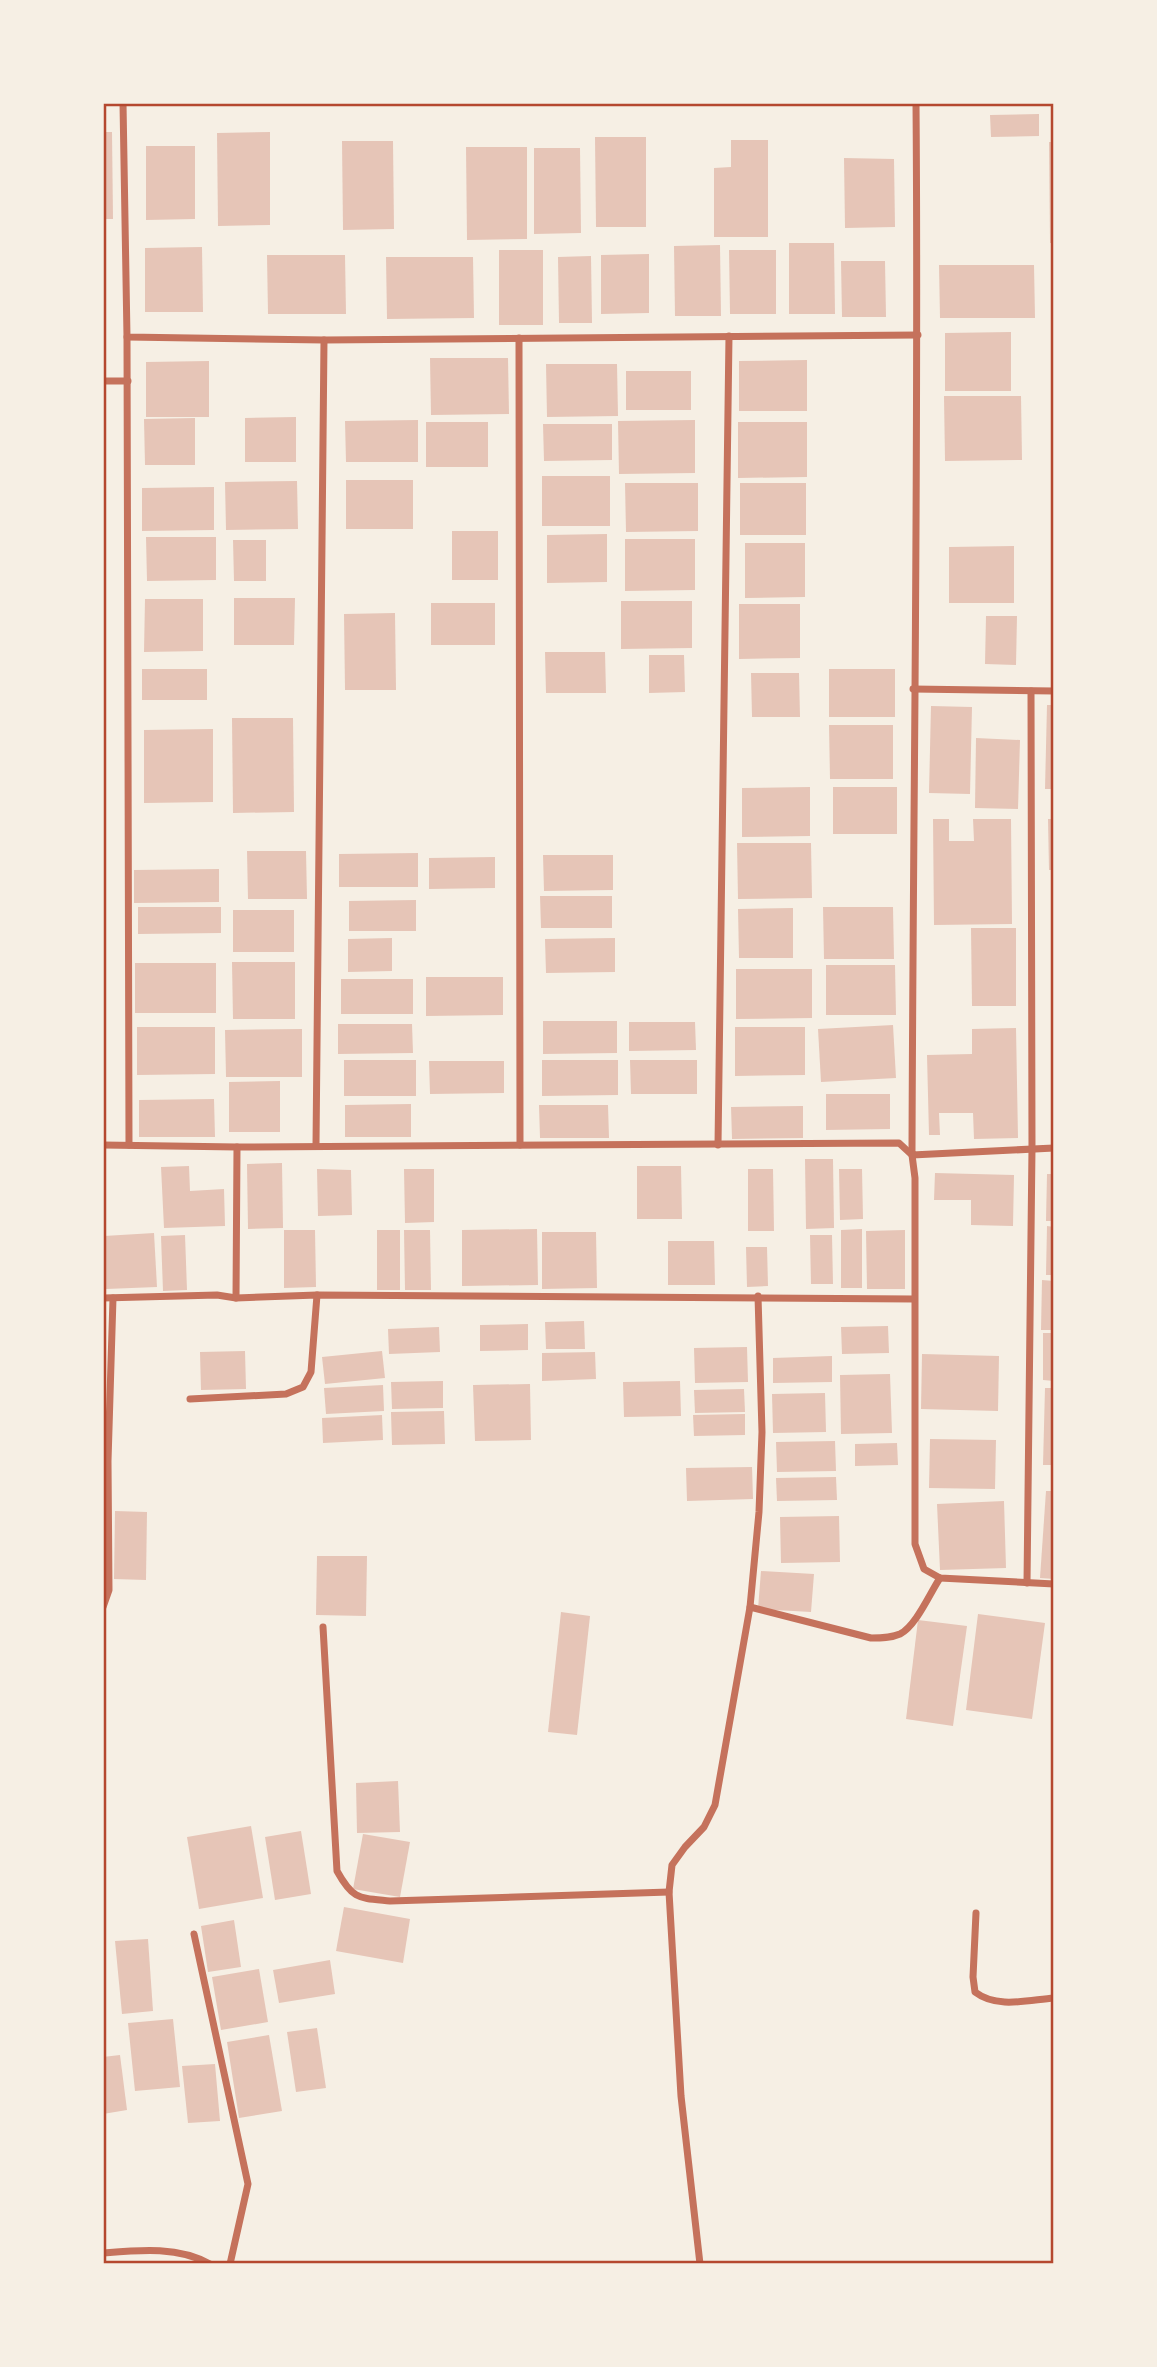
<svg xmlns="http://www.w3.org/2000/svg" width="1157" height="2367" font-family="Rubik,sans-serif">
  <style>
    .building { fill: #e6c5b7 }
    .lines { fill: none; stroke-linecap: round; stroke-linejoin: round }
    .minor { stroke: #c5725c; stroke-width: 7 }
    .neatline { fill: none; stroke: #b5482f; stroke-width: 2.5 }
  </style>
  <rect width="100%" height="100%" fill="#f6efe4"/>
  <g class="building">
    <polygon points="1039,114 1039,136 991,137 990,115"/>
    <polygon points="103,132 112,132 113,219 103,219"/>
    <polygon points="270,132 270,225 218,226 217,133"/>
    <polygon points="595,137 646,137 646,227 596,227"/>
    <polygon points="731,140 768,140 768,237 714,237 714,168 731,167"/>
    <polygon points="342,141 393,141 394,229 343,230"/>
    <polygon points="1049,142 1054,142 1054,243 1050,243"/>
    <polygon points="146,146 195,146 195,219 146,220"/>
    <polygon points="466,147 527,147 527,239 467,240"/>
    <polygon points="534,148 580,148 581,233 534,234"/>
    <polygon points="844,158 894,159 895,227 845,228"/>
    <polygon points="789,243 834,243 835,314 789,314"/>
    <polygon points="720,245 721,316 675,316 674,246"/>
    <polygon points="202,247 203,312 145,312 145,248"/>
    <rect x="499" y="250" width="44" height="75"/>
    <polygon points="729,250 776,250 776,314 730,314"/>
    <polygon points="649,254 649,313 601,314 601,255"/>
    <polygon points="267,255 345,255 346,314 268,314"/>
    <polygon points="591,256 592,323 559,323 558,257"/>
    <polygon points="386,257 473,257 474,318 387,319"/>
    <polygon points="841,261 885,261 886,317 842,317"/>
    <polygon points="939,265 1034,265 1035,318 940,318"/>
    <polygon points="1011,332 1011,391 945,391 945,333"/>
    <polygon points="430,358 508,358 509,414 431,415"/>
    <polygon points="807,360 807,411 739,411 739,361"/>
    <polygon points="209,361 209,417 146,417 146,362"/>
    <polygon points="546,364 617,364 618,416 547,417"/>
    <rect x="626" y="371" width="65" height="39"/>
    <polygon points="944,396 1021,396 1022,460 945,461"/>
    <polygon points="296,417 296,462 245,462 245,418"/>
    <polygon points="195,418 195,465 145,465 144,419"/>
    <polygon points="418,420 418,462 346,462 345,421"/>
    <polygon points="695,420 695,473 619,474 618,421"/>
    <rect x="426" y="422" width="62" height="45"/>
    <polygon points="738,422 807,422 807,477 738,478"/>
    <polygon points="543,424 612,424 612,460 544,461"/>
    <rect x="542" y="476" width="68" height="50"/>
    <rect x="346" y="480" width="67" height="49"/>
    <polygon points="297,481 298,529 226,530 225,482"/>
    <polygon points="625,483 698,483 698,531 626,532"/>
    <rect x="740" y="483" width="66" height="52"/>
    <polygon points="214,487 214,530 142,531 142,488"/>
    <rect x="452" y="531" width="46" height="49"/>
    <polygon points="607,534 607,582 547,583 547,535"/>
    <polygon points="146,537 216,537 216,580 147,581"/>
    <polygon points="625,539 695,539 695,590 625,591"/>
    <polygon points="233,540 266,540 266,581 234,581"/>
    <polygon points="745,543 805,543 805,597 745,598"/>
    <polygon points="1014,546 1014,603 949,603 949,547"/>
    <polygon points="234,598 295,598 294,645 234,645"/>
    <polygon points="145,599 203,599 203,651 144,652"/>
    <polygon points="621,601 692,601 692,648 621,649"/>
    <rect x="431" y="603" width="64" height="42"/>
    <polygon points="739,604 800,604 800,658 739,659"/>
    <polygon points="395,613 396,690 345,690 344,614"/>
    <polygon points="986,616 1017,616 1016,665 985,664"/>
    <polygon points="545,652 605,652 606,693 546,693"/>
    <polygon points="649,655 684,655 685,692 649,693"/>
    <rect x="142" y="669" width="65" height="31"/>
    <rect x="829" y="669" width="66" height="48"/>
    <polygon points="751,673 799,673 800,717 752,717"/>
    <polygon points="1047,705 1054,705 1054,789 1045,789"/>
    <polygon points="931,706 972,707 970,794 929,793"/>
    <polygon points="232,718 293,718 294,812 233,813"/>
    <polygon points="829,725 893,725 893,779 830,779"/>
    <polygon points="213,729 213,802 144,803 144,730"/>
    <polygon points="976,738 1020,740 1018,809 975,808"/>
    <polygon points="810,787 810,836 742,837 742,788"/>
    <rect x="833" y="787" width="64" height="47"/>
    <polygon points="933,819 949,819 949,841 974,841 973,819 1011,819 1012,924 934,925"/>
    <polygon points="1048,819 1054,819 1054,870 1049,870"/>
    <polygon points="737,843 811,843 812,898 738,899"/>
    <polygon points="247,851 306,851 307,899 248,899"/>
    <polygon points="418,853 418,887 339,887 339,854"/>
    <polygon points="543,855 613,855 613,890 544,891"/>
    <polygon points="495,857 495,888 429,889 429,858"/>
    <polygon points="219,869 219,902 134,903 134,870"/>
    <polygon points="540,896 612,896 612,928 541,928"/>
    <polygon points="416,900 416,931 349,931 349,901"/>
    <polygon points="138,907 221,907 221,933 138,934"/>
    <polygon points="823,907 893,907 894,959 824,959"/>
    <polygon points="793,908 793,958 739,958 738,909"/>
    <rect x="233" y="910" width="61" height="42"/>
    <polygon points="971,928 1016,928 1016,1006 972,1006"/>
    <polygon points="392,938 392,971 348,972 348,939"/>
    <polygon points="615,938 615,972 546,973 545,939"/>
    <polygon points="232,962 295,962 295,1019 233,1019"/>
    <rect x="135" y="963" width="81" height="50"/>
    <polygon points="826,965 895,965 896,1015 826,1015"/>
    <polygon points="736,969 812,969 812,1018 736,1019"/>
    <polygon points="426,977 503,977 503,1015 426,1016"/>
    <rect x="341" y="979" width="72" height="35"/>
    <polygon points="543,1021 617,1021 617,1053 543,1054"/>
    <polygon points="629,1022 695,1022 696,1050 629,1051"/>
    <polygon points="338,1024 412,1024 413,1053 338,1054"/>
    <polygon points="893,1025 896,1078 821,1082 818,1029"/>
    <polygon points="137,1027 215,1027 215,1074 137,1075"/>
    <polygon points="735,1027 805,1027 805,1075 735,1076"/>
    <polygon points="1016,1028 1018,1138 974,1139 973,1113 939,1113 940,1135 929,1135 927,1055 972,1054 972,1029"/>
    <polygon points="302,1029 302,1077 226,1077 225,1030"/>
    <rect x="344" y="1060" width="72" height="36"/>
    <polygon points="542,1060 618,1060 618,1095 542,1096"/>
    <polygon points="630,1060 697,1060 697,1094 631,1094"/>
    <polygon points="429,1061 504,1061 504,1093 430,1094"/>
    <polygon points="280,1081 280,1132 229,1132 229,1082"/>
    <polygon points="826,1094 890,1094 890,1129 826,1130"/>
    <polygon points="214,1099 215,1137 139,1137 139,1100"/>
    <polygon points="411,1104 411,1137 345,1137 345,1105"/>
    <polygon points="539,1105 608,1105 609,1138 540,1138"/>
    <polygon points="803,1106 803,1138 732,1139 731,1107"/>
    <polygon points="805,1159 833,1159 834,1228 806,1229"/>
    <polygon points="282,1163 283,1228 248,1229 247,1164"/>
    <polygon points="189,1166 190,1191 224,1189 225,1226 164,1228 161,1167"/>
    <polygon points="637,1166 681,1166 682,1219 637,1219"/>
    <polygon points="317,1169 351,1170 352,1215 318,1216"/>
    <polygon points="404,1169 434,1169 434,1222 405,1223"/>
    <polygon points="748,1169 773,1169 774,1231 748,1231"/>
    <polygon points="839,1169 862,1169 863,1219 840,1220"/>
    <polygon points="935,1173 1014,1175 1013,1226 971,1225 971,1200 934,1200"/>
    <polygon points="1047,1174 1054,1174 1054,1221 1046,1221"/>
    <polygon points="1047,1226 1054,1227 1054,1275 1046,1275"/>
    <polygon points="537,1229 538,1285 462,1286 462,1230"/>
    <polygon points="862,1229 862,1288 841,1288 841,1230"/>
    <polygon points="284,1230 315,1230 316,1287 284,1288"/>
    <rect x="377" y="1230" width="23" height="60"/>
    <polygon points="404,1230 430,1230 431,1290 405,1290"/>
    <polygon points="905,1230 905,1289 867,1289 866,1231"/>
    <polygon points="542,1232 596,1232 597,1288 542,1289"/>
    <polygon points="154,1233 157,1287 106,1289 104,1236"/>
    <polygon points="185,1235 187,1290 163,1291 161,1236"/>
    <polygon points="810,1235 832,1235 833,1284 811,1284"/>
    <polygon points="668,1241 714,1241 715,1285 668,1285"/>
    <polygon points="746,1247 767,1247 768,1286 747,1287"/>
    <polygon points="1042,1280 1054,1281 1054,1330 1041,1330"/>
    <polygon points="584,1321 585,1349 546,1349 545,1322"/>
    <polygon points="528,1324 528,1350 480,1351 480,1325"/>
    <polygon points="888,1326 889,1353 842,1354 841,1327"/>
    <polygon points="439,1327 440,1352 389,1354 388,1329"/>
    <polygon points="1043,1333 1054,1333 1054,1381 1043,1380"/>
    <polygon points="747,1347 748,1382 695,1383 694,1348"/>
    <polygon points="245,1351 246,1389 201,1390 200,1352"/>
    <polygon points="382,1351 385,1378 325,1384 322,1357"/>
    <polygon points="595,1352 596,1379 542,1381 542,1353"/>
    <polygon points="922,1354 999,1356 998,1411 921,1409"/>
    <polygon points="832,1356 832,1382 773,1383 773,1358"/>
    <polygon points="890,1374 892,1433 841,1434 840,1375"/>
    <polygon points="443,1381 443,1408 392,1409 391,1382"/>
    <polygon points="680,1381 681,1416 624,1417 623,1382"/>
    <polygon points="530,1384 531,1440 475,1441 473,1385"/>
    <polygon points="383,1385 384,1411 326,1414 324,1388"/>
    <polygon points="1045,1388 1054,1388 1054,1465 1043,1465"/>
    <polygon points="744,1389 745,1412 695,1413 694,1390"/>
    <polygon points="825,1393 826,1432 773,1433 772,1394"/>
    <polygon points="444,1411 445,1444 392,1445 391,1412"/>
    <polygon points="745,1414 745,1435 694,1436 693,1415"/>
    <polygon points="382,1415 383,1440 323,1443 322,1418"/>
    <polygon points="930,1439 996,1440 995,1489 929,1488"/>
    <polygon points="835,1441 836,1471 777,1472 776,1442"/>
    <polygon points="897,1443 898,1465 855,1466 855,1444"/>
    <polygon points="752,1467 753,1499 687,1501 686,1468"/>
    <polygon points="836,1477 837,1500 777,1501 776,1478"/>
    <polygon points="1046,1491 1054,1491 1054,1579 1040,1578"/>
    <polygon points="1004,1501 1006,1568 940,1570 937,1504"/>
    <polygon points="115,1511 147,1512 146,1580 114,1579"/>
    <polygon points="839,1516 840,1562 781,1563 780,1517"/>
    <polygon points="317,1556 367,1556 366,1616 316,1615"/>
    <polygon points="761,1571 814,1574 811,1612 758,1609"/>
    <polygon points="561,1612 590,1616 577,1735 548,1732"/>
    <polygon points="978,1614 1045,1623 1032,1719 966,1710"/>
    <polygon points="918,1620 967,1626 953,1726 906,1719"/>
    <polygon points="398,1781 400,1832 357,1833 356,1783"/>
    <polygon points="251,1826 263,1898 199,1909 187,1837"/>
    <polygon points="301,1831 311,1894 275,1900 265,1837"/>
    <polygon points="363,1834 410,1842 400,1897 353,1889"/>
    <polygon points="344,1907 410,1919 403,1963 336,1951"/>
    <polygon points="234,1920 241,1967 208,1972 201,1926"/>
    <polygon points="148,1939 153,2011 122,2014 115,1941"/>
    <polygon points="330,1960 335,1994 279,2003 273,1970"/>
    <polygon points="259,1969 268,2022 221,2030 212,1977"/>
    <polygon points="173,2019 180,2087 135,2091 128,2023"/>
    <polygon points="317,2028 326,2088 296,2092 287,2032"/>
    <polygon points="269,2035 282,2111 239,2118 227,2042"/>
    <polygon points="120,2055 127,2110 103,2114 103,2057"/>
    <polygon points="215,2064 220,2121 188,2123 182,2066"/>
  </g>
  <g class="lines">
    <g class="minor">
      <polyline points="123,103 127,337 324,340 918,335"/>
      <path d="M916,103C919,454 913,804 912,1155L1054,1148"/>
      <polyline points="127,337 129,1145"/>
      <polyline points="519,338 520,1145"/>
      <polyline points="103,381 128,381"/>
      <polyline points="913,689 1054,691"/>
      <polyline points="103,1145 237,1147 899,1143 912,1155 915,1178 915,1544 924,1569 940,1578 1054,1584"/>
      <polyline points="316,1145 324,340"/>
      <polyline points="718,1145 729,336"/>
      <polyline points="103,1298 217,1295 236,1298 317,1295 914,1299"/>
      <polyline points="236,1298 237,1147"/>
      <polyline points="190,1399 286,1394 303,1387 311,1372 317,1295"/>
      <polyline points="1027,1583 1032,1148 1031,691"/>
      <polyline points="103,1607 109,1590 108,1461 113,1298"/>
      <polyline points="750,1607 759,1512 762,1432 758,1296"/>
      <path d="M323,1627L337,1871C353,1900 359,1898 390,1901L669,1892"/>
      <path d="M976,1913L973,1977L975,1992C997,2009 1028,2000 1054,1998"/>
      <polyline points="194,1934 248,2184 230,2264"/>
      <path d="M103,2253C139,2250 178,2246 210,2264"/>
      <path d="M700,2264L681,2096L669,1892L672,1865L685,1847L704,1827L715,1805L750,1607L871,1638C881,1638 891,1638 900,1634C916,1626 930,1593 940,1578"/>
    </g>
  </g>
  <rect width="1157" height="2367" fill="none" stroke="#f6efe4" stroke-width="210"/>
  <rect x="105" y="105" width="947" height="2157" class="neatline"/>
</svg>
